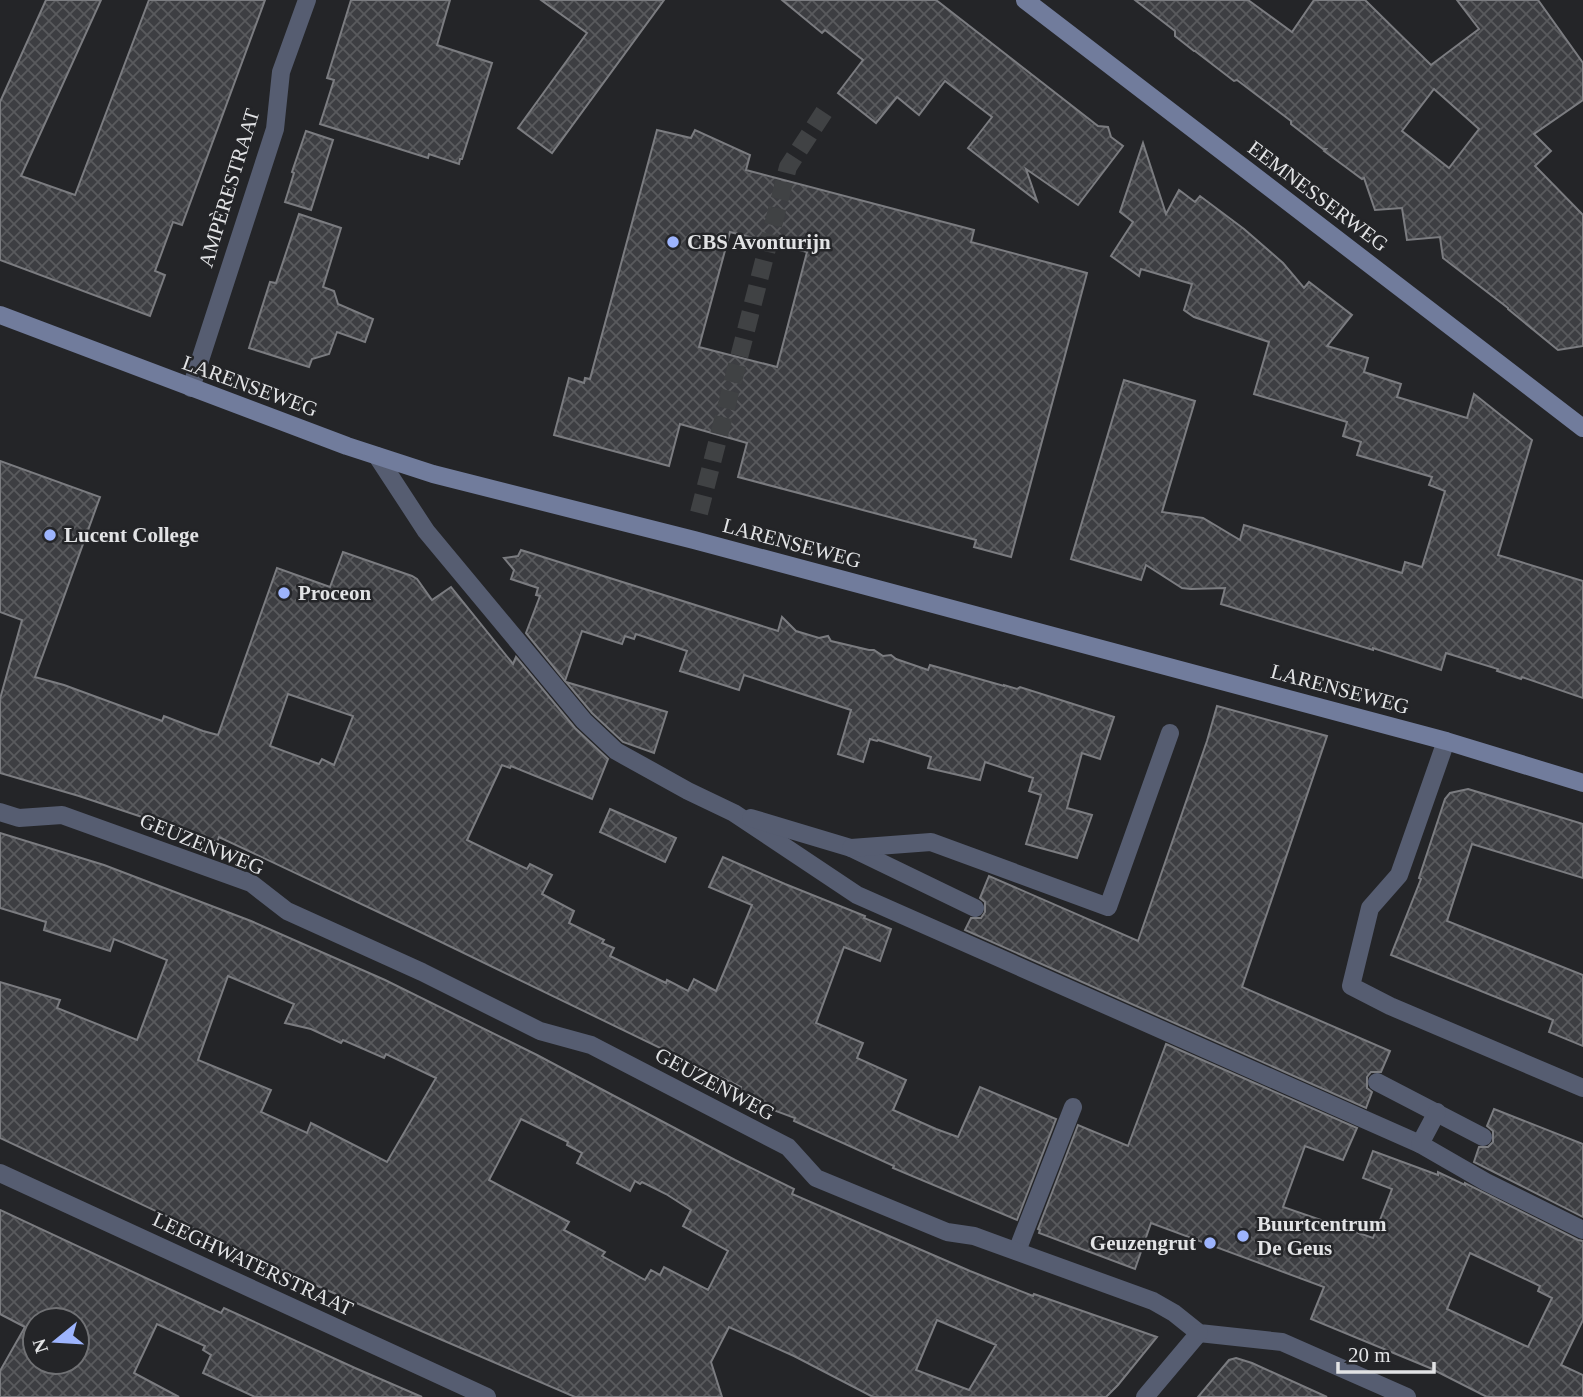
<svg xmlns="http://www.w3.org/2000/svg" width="1583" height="1397" font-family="Georgia,serif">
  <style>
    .building { fill: url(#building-cross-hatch); stroke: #7b7c80; stroke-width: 2; fill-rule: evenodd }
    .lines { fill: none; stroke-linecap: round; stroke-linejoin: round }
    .street-tunnel { stroke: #404244; stroke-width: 18; stroke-dasharray: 18 9; stroke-linecap: butt }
    .lane { stroke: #565d71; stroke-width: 18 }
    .street { stroke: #565d71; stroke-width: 18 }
    .secondary { stroke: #717c9c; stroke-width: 18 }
    .poi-dot { fill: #9db4fd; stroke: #242528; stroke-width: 2.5 }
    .labels { text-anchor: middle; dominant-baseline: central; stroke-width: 5; stroke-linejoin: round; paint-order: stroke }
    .street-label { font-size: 21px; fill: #e2e3e5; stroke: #242528 }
    .poi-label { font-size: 21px; font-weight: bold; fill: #e2e3e5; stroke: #242528; text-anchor: start }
  </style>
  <defs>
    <pattern id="building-cross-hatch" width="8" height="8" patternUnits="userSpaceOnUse" patternTransform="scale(1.75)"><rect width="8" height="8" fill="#3d3e42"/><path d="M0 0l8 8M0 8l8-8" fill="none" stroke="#595a5d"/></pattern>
  </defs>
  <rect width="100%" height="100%" fill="#242528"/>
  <g class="building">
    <polygon points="46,0 101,0 21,176 75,195 149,0 265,0 182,225 173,222 155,271 165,275 150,316 0,260 0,102"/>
    <polygon points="351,0 450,0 437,45 492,63 462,159 460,159 459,164 429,154 428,158 320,124 334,80 327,78"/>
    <polygon points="541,0 664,0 552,153 518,128 587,33"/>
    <polygon points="782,0 936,0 1098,126 1108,127 1111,137 1123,146 1078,205 1026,169 1037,201 968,148 992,117 945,81 919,115 897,97 876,123 838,93 863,60 825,30 822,33"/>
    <path d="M1135,0H1248L1292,32L1314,0H1365L1431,65L1479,29L1457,0H1538L1583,63V100L1534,134L1551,151L1535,166L1583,215V346L1558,350L1508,309V308L1443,258L1440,237L1407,240L1402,208L1375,210L1364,178L1362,179L1324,151L1326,149H1323L1291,124V121L1237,80L1234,81L1195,51H1194L1175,36V31ZM1434,89L1479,129L1449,168L1402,131Z"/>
    <path d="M657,130L691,138L695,130L750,155L746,170L974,230L971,242L1087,273L1011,557L974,547L976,540L738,477L747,443L719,435L680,424L669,466L554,435L569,378L584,383L585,378L590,379ZM730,232L807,252L777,367L699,347Z"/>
    <polygon points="306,131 333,140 311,210 285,202 294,173 292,172"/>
    <polygon points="1143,143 1166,214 1179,190 1195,202 1200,196 1244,229 1283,263 1304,288 1309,282 1352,315 1327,346 1368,358 1364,372 1401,384 1397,397 1467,418 1474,394 1532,440 1498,555 1583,581 1583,698 1522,677 1521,679 1497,671 1498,669 1446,653 1441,670 1373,648 1373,650 1221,604 1225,588 1191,589 1182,588 1146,565 1141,580 1071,559 1124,380 1195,401 1162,512 1203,518 1240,540 1244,525 1402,573 1405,562 1422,567 1445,491 1429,485 1432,477 1357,455 1361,442 1343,436 1347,422 1254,394 1269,342 1194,317 1184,310 1192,284 1141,269 1139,276 1111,256 1133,222 1120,212"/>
    <polygon points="299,214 341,228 323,287 334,291 338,304 373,319 365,342 337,332 329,354 312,359 309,367 249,348 270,282 276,283"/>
    <path d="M0,461L100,497L35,677L64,685L162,721L164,716L203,731L218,735L277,568L330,587L343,552L412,576L417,579L432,600L451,587L513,664L516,657L575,728L608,759L592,799L511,766L510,768L502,765L467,840L527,869L530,864L552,875L542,894L574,911L569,923L604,940L602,943L614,948L610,956L666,983L667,980L688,991L694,979L716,991L752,905L709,887L723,857L785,884L865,916L864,918L891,929L880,961L844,947L816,1023L863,1043L857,1058L906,1080L893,1110L936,1129L958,1137L980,1087L1056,1119L1017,1220L893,1168L894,1166L794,1121L795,1118L760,1105L761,1103L739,1094L741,1087L408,926L219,837L217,842L79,796L0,773V699L22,620L0,612ZM288,694L353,716L334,765L322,759L319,764L270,746Z"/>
    <polygon points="521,550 778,631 782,617 796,631 819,638 828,636 831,641 869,650 874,650 883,656 891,655 896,659 928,670 930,665 1004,686 1004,685 1017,689 1020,687 1114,717 1100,759 1082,753 1067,808 1092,815 1077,858 1026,844 1041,795 1029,791 1033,778 985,762 980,780 928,768 931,757 878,740 877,741 870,739 863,762 838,754 851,710 744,675 739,690 680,671 687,651 636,634 634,639 625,636 622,644 582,631 565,681 526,633 540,596 536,595 538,588 511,579 514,570 504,558 518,556"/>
    <polygon points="566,682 667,712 654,753 623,742 592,713"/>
    <polygon points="1217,706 1327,736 1242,987 1390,1051 1381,1072 1371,1072 1367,1077 1367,1088 1372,1092 1366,1108 965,930 971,918 981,918 985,912 985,902 980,898 989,876 1138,941 1207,741"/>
    <polygon points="1468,789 1583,824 1583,878 1472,844 1447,921 1583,975 1583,1046 1549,1032 1553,1020 1391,955 1421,879 1419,878 1445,799 1450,793"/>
    <polygon points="610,809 676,838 665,862 600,832"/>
    <path d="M0,833L104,865L251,921L385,980L537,1055L735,1160L794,1189L792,1194L970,1271L1033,1296L1034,1294L1157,1337L1118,1385L1106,1397H873L794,1356L729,1327L711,1362L722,1397H575L384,1315L288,1273L0,1138V982L60,1000L57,1008L137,1040L167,960L114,939L110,951L44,930L46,922L0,908ZM228,976L294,1004L285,1023L311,1029L341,1043L343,1040L384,1058L386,1054L436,1078L387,1162L311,1123L307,1133L261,1112L271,1090L198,1060ZM521,1119L568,1142L567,1145L582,1153L577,1163L630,1191L635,1181L640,1184L642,1182L666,1194L691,1210L683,1226L728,1251L708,1290L664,1267L660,1275L651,1270L645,1280L602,1256L605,1252L564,1230L569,1222L489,1180ZM937,1320L996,1345L969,1390L916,1370Z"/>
    <path d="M1166,1044L1357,1128L1343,1160L1305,1146L1283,1207L1373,1238L1392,1189L1363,1178L1373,1151L1438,1175V1172L1465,1185V1183L1578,1240L1583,1241V1320L1561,1365L1583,1375V1397H1487L1430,1368L1311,1319L1324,1287L1151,1223L1135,1269L1039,1233L1040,1230L1038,1229L1078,1125L1128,1146ZM1470,1253L1540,1286L1538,1291L1552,1298L1528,1347L1447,1309Z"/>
    <polygon points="1494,1109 1583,1144 1583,1217 1474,1162 1479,1147 1488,1147 1493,1142 1493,1131 1487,1126"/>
    <path d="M0,1210L221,1313L224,1308L355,1368L422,1397H255L203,1373L211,1355L203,1350L205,1346L157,1324L134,1373L179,1397H0V1371L25,1327L0,1314ZM35,1320H77V1362H35Z"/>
    <polygon points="1236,1358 1252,1363 1327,1397 1198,1397 1229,1360"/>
  </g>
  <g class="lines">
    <polyline class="street-tunnel" points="699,513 788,167 826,109"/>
    <g class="lane">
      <polyline points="377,456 426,531 584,721 616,751 688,791 734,813 857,895 1420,1144 1486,1182 1583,1230"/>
      <polyline points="751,818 851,848 975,908"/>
      <polyline points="851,848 931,842 1108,907 1170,733"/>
      <polyline points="1377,1082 1483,1137"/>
      <polyline points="1420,1144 1437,1112"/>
      <polyline points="1017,1251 1073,1107"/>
    </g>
    <g class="street">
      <polyline points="191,388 275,129 281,72 307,0"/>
      <polyline points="1446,741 1399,875 1370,908 1351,986 1390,1006 1583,1088"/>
      <polyline points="0,812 19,818 62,815 251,883 287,911 422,972 540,1031 591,1045 788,1147 816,1178 947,1232 974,1236 1153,1301 1174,1313 1199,1333 1282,1342 1407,1397"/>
      <polyline points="0,1173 487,1397"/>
      <polyline points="1145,1397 1199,1333"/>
    </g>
    <g class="secondary">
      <polyline points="1025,0 1583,428"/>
      <polyline points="0,315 347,446 433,474 694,540 1446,741 1583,783"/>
    </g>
  </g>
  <g class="poi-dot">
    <circle cx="673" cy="242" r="7"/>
    <circle cx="50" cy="535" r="7"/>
    <circle cx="284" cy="593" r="7"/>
    <circle cx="1243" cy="1236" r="7"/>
    <circle cx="1210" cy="1243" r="7"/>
  </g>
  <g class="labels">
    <g class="street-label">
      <text transform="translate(229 188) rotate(-73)">AMPÈRESTRAAT</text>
      <text transform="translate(1318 196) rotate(37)">EEMNESSERWEG</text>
      <text transform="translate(250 386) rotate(20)">LARENSEWEG</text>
      <text transform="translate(792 543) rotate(15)">LARENSEWEG</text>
      <text transform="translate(1340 689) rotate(15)">LARENSEWEG</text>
      <text transform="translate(202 844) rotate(22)">GEUZENWEG</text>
      <text transform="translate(715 1084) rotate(28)">GEUZENWEG</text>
      <text transform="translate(253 1264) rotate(25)">LEEGHWATERSTRAAT</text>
    </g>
    <g class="poi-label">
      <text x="687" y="242">CBS Avonturijn</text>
      <text x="64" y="535">Lucent College</text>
      <text x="298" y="593">Proceon</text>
      <text x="1257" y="1224">Buurtcentrum<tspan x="1257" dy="24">De Geus</tspan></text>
      <text x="1196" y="1243" text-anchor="end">Geuzengrut</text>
    </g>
  </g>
  <g transform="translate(56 1341) rotate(252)"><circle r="33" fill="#242528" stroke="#707174" stroke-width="2"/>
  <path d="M0-5L12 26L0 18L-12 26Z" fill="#9db4fd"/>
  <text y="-10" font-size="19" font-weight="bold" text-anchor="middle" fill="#e2e3e5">N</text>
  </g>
  <path d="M1338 1362v10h96v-10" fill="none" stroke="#e2e3e5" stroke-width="3.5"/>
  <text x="1348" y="1362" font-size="21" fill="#e2e3e5" stroke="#242528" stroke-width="5" paint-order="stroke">20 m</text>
</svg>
